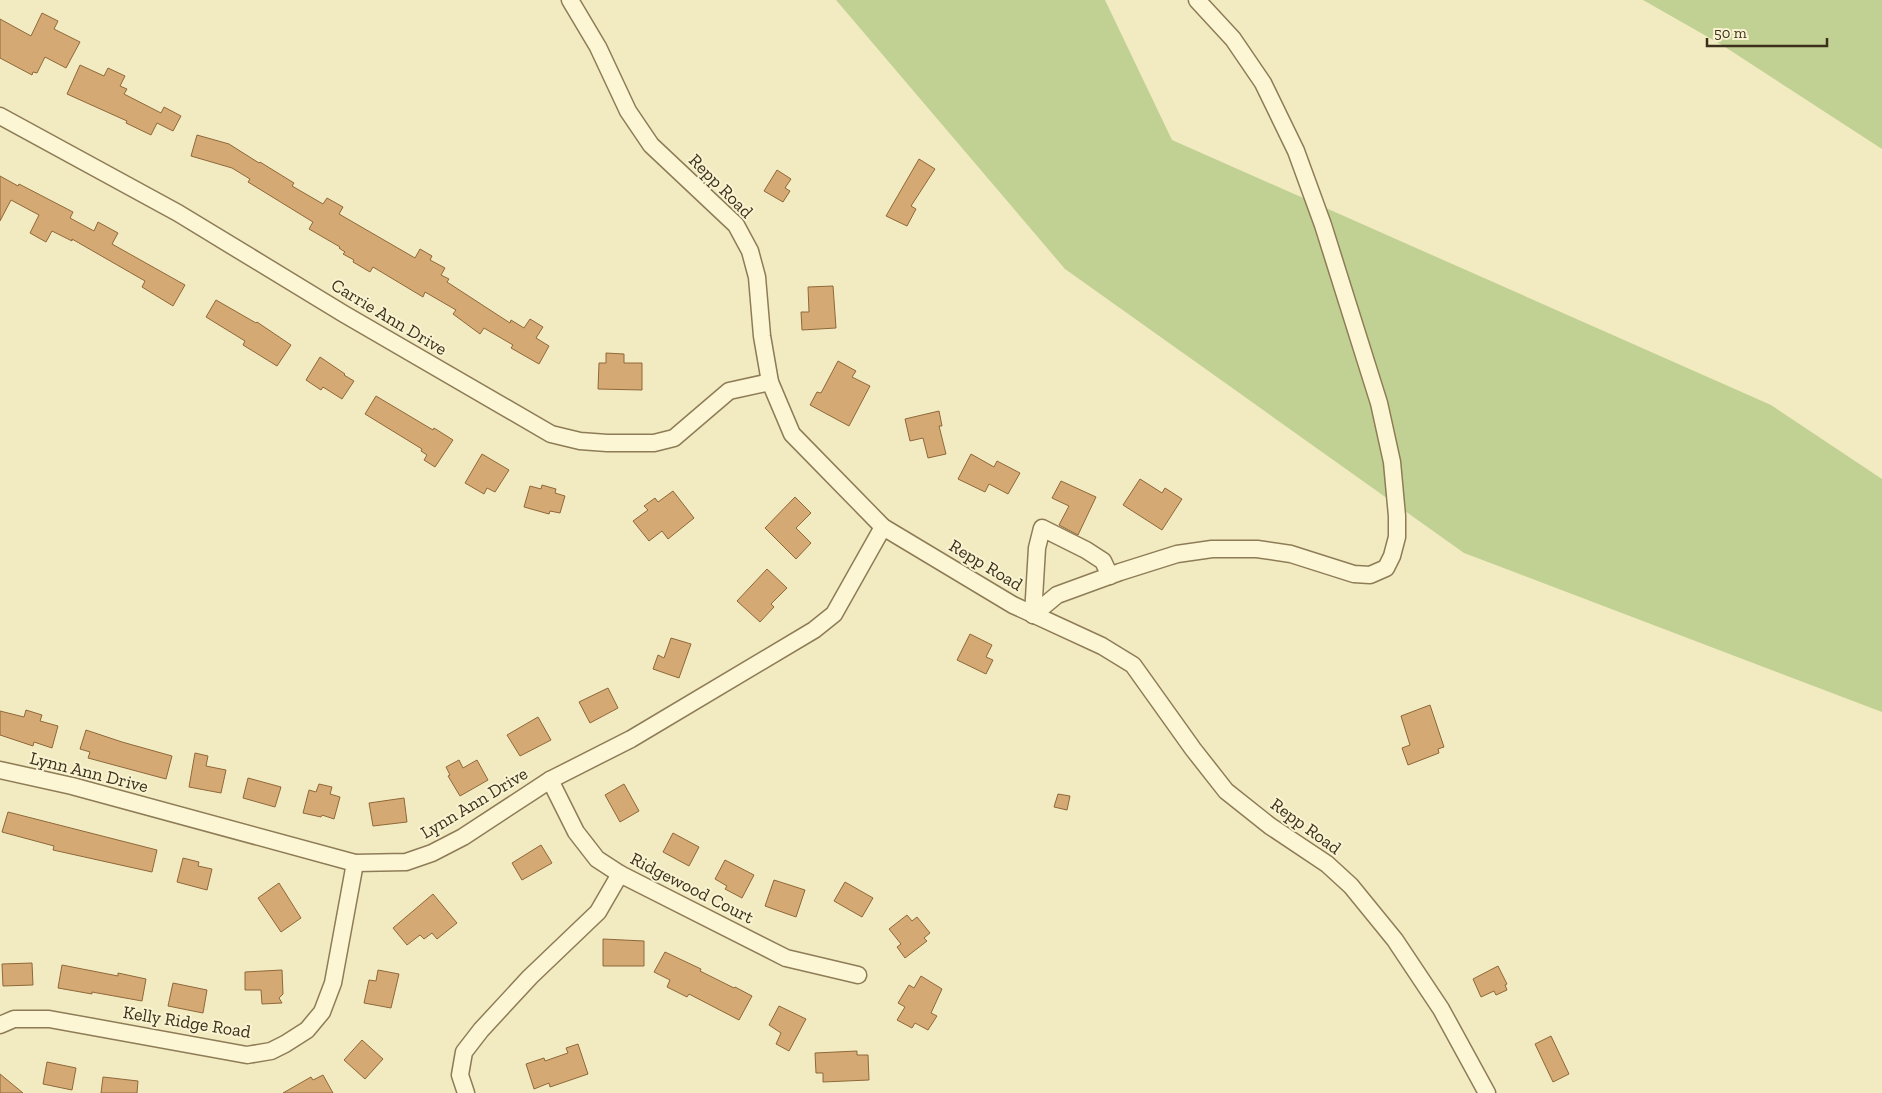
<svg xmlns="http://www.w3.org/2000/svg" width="1882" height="1093" font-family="'Zilla Slab',serif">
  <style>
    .green { fill: #c1d193 }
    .building { fill: #d4a973; stroke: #8f683a }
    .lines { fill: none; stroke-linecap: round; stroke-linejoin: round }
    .minor-casing { stroke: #8e7c56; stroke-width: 19 }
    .minor { stroke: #fcf6d5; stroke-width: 16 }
    .labels { text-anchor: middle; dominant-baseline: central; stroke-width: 4; stroke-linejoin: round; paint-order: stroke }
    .street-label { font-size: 18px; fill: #3c301c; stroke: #f9f3d1 }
  </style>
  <rect width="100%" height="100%" fill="#f2ebc1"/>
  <g class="green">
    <polygon points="836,0 1105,0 1172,140 1771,405 1882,479 1882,712 1464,553 1065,269"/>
    <polygon points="1643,0 1882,0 1882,149 1722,45"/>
  </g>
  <g class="building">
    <polygon points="42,13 58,21 54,29 80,42 66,68 45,57 37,73 33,72 32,75 0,58 0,19 31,36"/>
    <polygon points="80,65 104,76 108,68 125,76 120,86 127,89 124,94 161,113 164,107 181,116 173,131 157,123 151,135 126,123 127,121 67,94"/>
    <polygon points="197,135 229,144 259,163 260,162 294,183 292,186 323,204 327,198 343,207 339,214 415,258 420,249 432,256 430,260 445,268 441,275 449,279 447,282 510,323 511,320 524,328 530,319 543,327 536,338 549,346 539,364 511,348 513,345 484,328 480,334 453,314 456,310 425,292 423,297 373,267 370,272 353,262 354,260 343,254 345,252 339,248 340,247 309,229 313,222 248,182 250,179 232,168 191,156"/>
    <polygon points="919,159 935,169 911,206 916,209 907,226 886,216"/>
    <polygon points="777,170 791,179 785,188 790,191 783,202 764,191"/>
    <polygon points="0,176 18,186 19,184 73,212 70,218 94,231 98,222 118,233 112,244 185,285 173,306 142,287 145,281 72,239 72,241 52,231 46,242 30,233 39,215 11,200 0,221"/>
    <polygon points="833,286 836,328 802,330 801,312 809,312 808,287"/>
    <polygon points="216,300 256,323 257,322 291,345 277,366 243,345 245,341 206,317"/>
    <polygon points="606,353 624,354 624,363 642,363 642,390 598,389 599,363 606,363"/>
    <polygon points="320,357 345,374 344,375 354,381 342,399 323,387 321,390 306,380"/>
    <polygon points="838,361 856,371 852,377 870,386 849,426 810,405 817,392 821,393"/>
    <polygon points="376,396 433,430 434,428 453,440 435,467 424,460 427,455 421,451 422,449 365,414"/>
    <polygon points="939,411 942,426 939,426 946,454 928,458 923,438 910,441 905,419"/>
    <polygon points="482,454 509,470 495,492 487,488 484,494 465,483"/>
    <polygon points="971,454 994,467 997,461 1020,473 1008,494 989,484 985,492 958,479"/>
    <polygon points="1140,479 1162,493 1165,488 1182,499 1162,530 1123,505"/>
    <polygon points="1061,481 1096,497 1078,535 1059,525 1069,506 1052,498"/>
    <polygon points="542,485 556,489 555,493 565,496 560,513 550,511 549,514 524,507 530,486 541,489"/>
    <polygon points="673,491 694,518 668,539 662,531 649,541 633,521 648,510 644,506 655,498 658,502"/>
    <polygon points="795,497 811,513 796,528 811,543 796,559 765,528"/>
    <polygon points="767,569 787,588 771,604 774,607 760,622 737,601"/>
    <polygon points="970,634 992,645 986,657 993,660 986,674 957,660"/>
    <polygon points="671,638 691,644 679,678 653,669 658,655 664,658"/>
    <polygon points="608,688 618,708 590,723 579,702"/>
    <polygon points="1430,705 1444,747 1438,749 1439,753 1408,765 1402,748 1410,745 1401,716"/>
    <polygon points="26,710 42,715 40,721 58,726 52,748 34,742 33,746 0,735 0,711 24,717"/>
    <polygon points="538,717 551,740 520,756 507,735"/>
    <polygon points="86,730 122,742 172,756 166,779 88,758 90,752 80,749"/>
    <polygon points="195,753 208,756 206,766 226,770 221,793 189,787"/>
    <polygon points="459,760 463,768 477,760 488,780 460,796 448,776 450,775 446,767"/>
    <polygon points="248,778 281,787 275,807 243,798"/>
    <polygon points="319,784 332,787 330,794 340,797 334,819 322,815 321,817 303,813 309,790 316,792"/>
    <polygon points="624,784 639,811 620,822 605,795"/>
    <polygon points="1058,794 1070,796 1067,810 1054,807"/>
    <polygon points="404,798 407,822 373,826 369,803"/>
    <polygon points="8,812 157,850 152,872 53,850 54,846 2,832"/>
    <polygon points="673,833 699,847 689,866 663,852"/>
    <polygon points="541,845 552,863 522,880 512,863"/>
    <polygon points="183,858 199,862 198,866 212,869 207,890 177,882"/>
    <polygon points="725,860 754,875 742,898 725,889 727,886 715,879"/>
    <polygon points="774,880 805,890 796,917 765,906"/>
    <polygon points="845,882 873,898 862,917 834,901"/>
    <polygon points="279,883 301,918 281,932 258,898"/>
    <polygon points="433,894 457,923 437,939 432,933 424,939 420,935 407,945 393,928"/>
    <polygon points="907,915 912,921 917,917 930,933 924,938 927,941 905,958 897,947 901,944 889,929"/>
    <polygon points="603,939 644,941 644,966 603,966"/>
    <polygon points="665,952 701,969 700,971 734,988 735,987 752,996 739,1020 689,994 687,997 667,987 670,980 654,972"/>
    <polygon points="32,963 33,985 3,986 2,964"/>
    <polygon points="62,965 118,976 118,973 146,979 142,1001 92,992 92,994 58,988"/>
    <polygon points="1498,966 1507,984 1505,985 1507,990 1496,995 1494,991 1481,997 1473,979"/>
    <polygon points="282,970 283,994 279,998 282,1003 262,1004 261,990 245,990 245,972"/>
    <polygon points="378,970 399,974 391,1008 364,1003 369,980 376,981"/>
    <polygon points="921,976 942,989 931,1013 937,1016 928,1030 915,1023 912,1028 897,1020 905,1007 898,1003 909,985 914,988"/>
    <polygon points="173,983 207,990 203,1013 168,1006"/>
    <polygon points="779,1006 806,1019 789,1051 776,1044 781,1033 769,1025"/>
    <polygon points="1551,1036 1569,1074 1553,1082 1535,1044"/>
    <polygon points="362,1040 383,1059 365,1079 344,1060"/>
    <polygon points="578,1044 588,1074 550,1087 549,1083 534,1089 526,1064 544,1058 545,1061 568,1053 566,1048"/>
    <polygon points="857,1051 857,1055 868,1055 869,1080 823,1082 823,1073 816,1073 815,1053"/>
    <polygon points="47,1062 76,1068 72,1090 43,1084"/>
    <polygon points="0,1074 23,1093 0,1093"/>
    <polygon points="323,1075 333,1093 283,1093 311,1077 313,1080"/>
    <polygon points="103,1077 138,1081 137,1093 101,1093"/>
  </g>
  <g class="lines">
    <defs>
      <g id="minor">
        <polyline points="570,0 598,47 628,111 651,145 736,225 750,251 757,277 762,336 770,382 792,434 883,527 1013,605 1102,646 1133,665 1193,749 1226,791 1270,826 1327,864 1351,886 1395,940 1441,1009 1487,1093"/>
        <polyline points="0,116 178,213 344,314 551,434 580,441 607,443 654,443 674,438 729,391 770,382"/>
        <polyline points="1033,615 1057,595 1120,572 1177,554 1212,549 1257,549 1291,554 1354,574 1370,575 1386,568 1392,556 1397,537 1397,516 1392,462 1379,403 1323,225 1296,151 1263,83 1233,39 1197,0"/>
        <polyline points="1033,615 1037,548 1042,528 1086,550 1103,561 1110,576"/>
        <polyline points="0,770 72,786 355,863 406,862 432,853 463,837 550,780 631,739 814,630 834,614 883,527"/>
        <polyline points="550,780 576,832 597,859 620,874 786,958 858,975"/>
        <polyline points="0,1025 14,1019 49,1019 247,1055 271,1051 285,1044 307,1030 322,1012 333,983 355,863"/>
        <polyline points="466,1093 460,1075 464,1052 481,1030 530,977 598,912 620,874"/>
      </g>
    </defs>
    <use href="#minor" class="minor-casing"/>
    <use href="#minor" class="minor"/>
  </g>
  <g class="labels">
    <g class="street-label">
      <text transform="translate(721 186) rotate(45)">Repp Road</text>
      <text transform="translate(389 317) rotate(31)">Carrie Ann Drive</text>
      <text transform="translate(986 565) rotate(31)">Repp Road</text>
      <text transform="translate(89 772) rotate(14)">Lynn Ann Drive</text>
      <text transform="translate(474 803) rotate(-31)">Lynn Ann Drive</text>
      <text transform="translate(1306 826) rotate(36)">Repp Road</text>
      <text transform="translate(692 888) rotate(27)">Ridgewood Court</text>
      <text transform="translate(187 1022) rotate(9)">Kelly Ridge Road</text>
    </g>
  </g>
  <path d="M1707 38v8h120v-8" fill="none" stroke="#3c301c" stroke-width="2.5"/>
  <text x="1714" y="38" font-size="15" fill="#3c301c" stroke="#f9f3d1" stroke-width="4" paint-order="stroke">50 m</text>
</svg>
